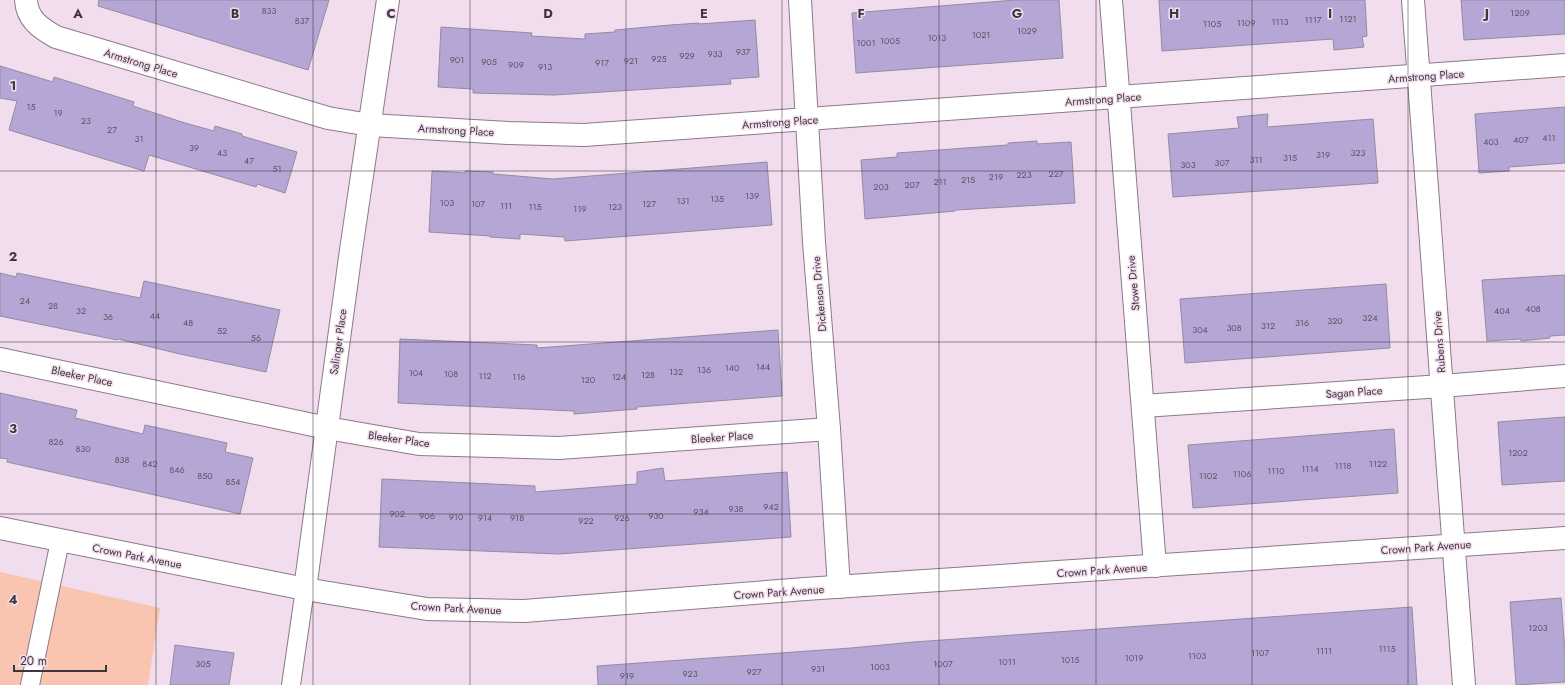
<svg xmlns="http://www.w3.org/2000/svg" width="1565" height="685" font-family="Jost,sans-serif">
  <style>
    .green { fill: #f9c5b1 }
    .building { fill: #b5a6d6; stroke: #928ca0 }
    .lines { fill: none; stroke-linecap: round; stroke-linejoin: round }
    .lane-casing { stroke: #8c7a88; stroke-width: 20 }
    .street-casing { stroke: #8c7a88; stroke-width: 24 }
    .lane { stroke: #fff; stroke-width: 18 }
    .street { stroke: #fff; stroke-width: 22 }
    .grid { fill: none; stroke: #3e363d; stroke-width: 1; stroke-opacity: 0.55 }
    .labels { text-anchor: middle; dominant-baseline: central; stroke-width: 3; stroke-linejoin: round; paint-order: stroke }
    .number-label { font-size: 9px; fill: #5c5263 }
    .street-label { font-size: 11px; fill: #3e363d; stroke: #f1dded }
    .grid-label { font-size: 13px; text-anchor: middle; font-weight: bold; fill: #3e363d; stroke: #f1dded; stroke-width: 3; stroke-linejoin: round; paint-order: stroke }
  </style>
  <rect width="100%" height="100%" fill="#f1dded"/>
  <polygon class="green" points="0,572 160,608 148,685 0,685"/>
  <g class="building">
    <polygon points="99,0 329,0 308,70 98,6"/>
    <polygon points="1015,0 1059,0 1063,58 856,73 852,13"/>
    <polygon points="1159,0 1365,0 1367,36 1362,37 1364,47 1334,50 1333,39 1162,51"/>
    <polygon points="1461,0 1565,0 1565,34 1464,40"/>
    <polygon points="755,20 759,77 730,79 731,84 554,95 473,93 473,89 438,87 441,27 532,33 531,36 585,39 585,34 615,32 615,30 670,25 699,23 699,24"/>
    <polygon points="0,66 53,82 54,77 134,102 133,106 185,123 214,131 215,126 242,134 242,136 297,152 285,193 257,184 256,187 149,155 144,171 9,130 17,101 0,98"/>
    <polygon points="1565,107 1565,163 1509,167 1509,171 1479,173 1475,114"/>
    <polygon points="1268,114 1267,127 1373,119 1378,183 1173,197 1168,134 1239,128 1237,117"/>
    <polygon points="1037,141 1037,144 1071,142 1075,203 956,210 955,211 865,219 861,160 897,157 897,153 1008,145 1008,143"/>
    <polygon points="767,162 772,225 565,241 564,237 520,234 520,239 490,237 490,236 429,232 432,171 466,173 465,171 493,172 493,174 553,179"/>
    <polygon points="0,273 16,277 17,273 140,298 144,281 280,310 266,372 180,354 118,339 117,340 0,316"/>
    <polygon points="1565,275 1565,335 1550,336 1550,338 1521,341 1521,339 1487,341 1482,280"/>
    <polygon points="1386,284 1390,348 1185,363 1180,299"/>
    <polygon points="778,330 782,396 637,407 637,409 574,414 574,411 398,403 400,339 537,345 537,348"/>
    <polygon points="0,393 77,410 75,418 143,434 145,425 227,443 225,452 253,458 240,514 7,462 8,459 0,458"/>
    <polygon points="1565,417 1565,481 1502,485 1498,422"/>
    <polygon points="1394,429 1398,493 1193,508 1188,445"/>
    <polygon points="663,468 665,481 787,472 791,537 559,554 379,547 382,479 535,486 535,492 637,484 637,472"/>
    <polygon points="1561,598 1565,652 1565,682 1516,685 1510,602"/>
    <polygon points="1412,607 1417,685 598,685 597,666 851,648 914,642"/>
    <polygon points="175,645 234,653 229,685 170,685"/>
  </g>
  <g class="lines">
    <defs>
      <g id="lane">
        <polyline points="30,685 60,541"/>
        <polyline points="291,685 305,589"/>
      </g>
      <g id="street">
        <path d="M26,0C27,19 40,28 56,37L328,118L370,125L508,133L584,135L1565,65"/>
        <polyline points="800,0 814,242 829,429 839,587"/>
        <polyline points="1111,0 1155,566"/>
        <polyline points="1413,0 1464,685"/>
        <polyline points="0,359 327,428 419,444 559,448 829,429"/>
        <polyline points="1143,406 1442,386 1565,376"/>
        <polyline points="0,528 305,589 427,609 524,611 805,589 1565,538"/>
        <polyline points="305,589 351,250 388,0"/>
      </g>
    </defs>
    <use href="#lane" class="lane-casing"/>
    <use href="#street" class="street-casing"/>
    <use href="#lane" class="lane"/>
    <use href="#street" class="street"/>
  </g>
  <path class="grid" d="M156,0V685M313,0V685M470,0V685M626,0V685M782,0V685M939,0V685M1096,0V685M1252,0V685M1408,0V685M0,171H1565M0,342H1565M0,514H1565"/>
  <g class="labels">
    <g class="number-label">
      <text x="269" y="10">833</text>
      <text x="1520" y="12">1209</text>
      <text x="1348" y="18">1121</text>
      <text x="1313" y="19">1117</text>
      <text x="302" y="20">837</text>
      <text x="1280" y="21">1113</text>
      <text x="1246" y="22">1109</text>
      <text x="1212" y="23">1105</text>
      <text x="1027" y="30">1029</text>
      <text x="981" y="34">1021</text>
      <text x="937" y="37">1013</text>
      <text x="890" y="40">1005</text>
      <text x="866" y="42">1001</text>
      <text x="743" y="51">937</text>
      <text x="715" y="53">933</text>
      <text x="687" y="55">929</text>
      <text x="659" y="58">925</text>
      <text x="457" y="59">901</text>
      <text x="631" y="60">921</text>
      <text x="489" y="61">905</text>
      <text x="602" y="62">917</text>
      <text x="516" y="64">909</text>
      <text x="545" y="66">913</text>
      <text x="31" y="106">15</text>
      <text x="58" y="112">19</text>
      <text x="86" y="120">23</text>
      <text x="112" y="129">27</text>
      <text x="1549" y="137">411</text>
      <text x="139" y="138">31</text>
      <text x="1521" y="139">407</text>
      <text x="1491" y="141">403</text>
      <text x="194" y="147">39</text>
      <text x="222" y="152">43</text>
      <text x="1358" y="152">323</text>
      <text x="1323" y="154">319</text>
      <text x="1290" y="157">315</text>
      <text x="1256" y="159">311</text>
      <text x="249" y="160">47</text>
      <text x="1222" y="162">307</text>
      <text x="1188" y="164">303</text>
      <text x="277" y="168">51</text>
      <text x="1056" y="173">227</text>
      <text x="1024" y="174">223</text>
      <text x="996" y="176">219</text>
      <text x="968" y="179">215</text>
      <text x="940" y="181">211</text>
      <text x="912" y="184">207</text>
      <text x="881" y="186">203</text>
      <text x="752" y="195">139</text>
      <text x="717" y="198">135</text>
      <text x="683" y="200">131</text>
      <text x="447" y="202">103</text>
      <text x="478" y="203">107</text>
      <text x="649" y="203">127</text>
      <text x="506" y="205">111</text>
      <text x="535" y="206">115</text>
      <text x="615" y="206">123</text>
      <text x="580" y="208">119</text>
      <text x="25" y="300">24</text>
      <text x="53" y="305">28</text>
      <text x="1533" y="308">408</text>
      <text x="81" y="310">32</text>
      <text x="1502" y="310">404</text>
      <text x="155" y="315">44</text>
      <text x="108" y="316">36</text>
      <text x="1370" y="317">324</text>
      <text x="1335" y="320">320</text>
      <text x="188" y="322">48</text>
      <text x="1302" y="322">316</text>
      <text x="1268" y="325">312</text>
      <text x="1234" y="327">308</text>
      <text x="1200" y="329">304</text>
      <text x="222" y="330">52</text>
      <text x="256" y="337">56</text>
      <text x="763" y="366">144</text>
      <text x="732" y="367">140</text>
      <text x="704" y="369">136</text>
      <text x="676" y="371">132</text>
      <text x="416" y="372">104</text>
      <text x="451" y="373">108</text>
      <text x="648" y="374">128</text>
      <text x="485" y="375">112</text>
      <text x="519" y="376">116</text>
      <text x="619" y="376">124</text>
      <text x="588" y="379">120</text>
      <text x="56" y="441">826</text>
      <text x="83" y="448">830</text>
      <text x="1518" y="452">1202</text>
      <text x="122" y="459">838</text>
      <text x="150" y="463">842</text>
      <text x="1378" y="463">1122</text>
      <text x="1343" y="465">1118</text>
      <text x="1310" y="468">1114</text>
      <text x="177" y="469">846</text>
      <text x="1276" y="470">1110</text>
      <text x="1242" y="473">1106</text>
      <text x="205" y="475">850</text>
      <text x="1208" y="475">1102</text>
      <text x="233" y="481">854</text>
      <text x="771" y="506">942</text>
      <text x="736" y="508">938</text>
      <text x="701" y="511">934</text>
      <text x="397" y="513">902</text>
      <text x="427" y="515">906</text>
      <text x="656" y="515">930</text>
      <text x="456" y="516">910</text>
      <text x="485" y="517">914</text>
      <text x="517" y="517">918</text>
      <text x="622" y="517">926</text>
      <text x="586" y="520">922</text>
      <text x="1538" y="627">1203</text>
      <text x="1387" y="648">1115</text>
      <text x="1324" y="650">1111</text>
      <text x="1260" y="652">1107</text>
      <text x="1197" y="655">1103</text>
      <text x="1134" y="657">1019</text>
      <text x="1070" y="659">1015</text>
      <text x="1007" y="661">1011</text>
      <text x="203" y="663">305</text>
      <text x="943" y="663">1007</text>
      <text x="880" y="666">1003</text>
      <text x="818" y="668">931</text>
      <text x="754" y="671">927</text>
      <text x="690" y="673">923</text>
      <text x="627" y="675">919</text>
    </g>
    <g class="street-label">
      <text transform="translate(141 63) rotate(17)">Armstrong Place</text>
      <text transform="translate(1426 76) rotate(-4)">Armstrong Place</text>
      <text transform="translate(1103 99) rotate(-4)">Armstrong Place</text>
      <text transform="translate(780 122) rotate(-4)">Armstrong Place</text>
      <text transform="translate(456 130) rotate(3)">Armstrong Place</text>
      <text transform="translate(1133 283) rotate(-95)">Stowe Drive</text>
      <text transform="translate(819 294) rotate(-95)">Dickenson Drive</text>
      <text transform="translate(338 342) rotate(-82)">Salinger Place</text>
      <text transform="translate(1439 342) rotate(-94)">Rubens Drive</text>
      <text transform="translate(82 376) rotate(12)">Bleeker Place</text>
      <text transform="translate(1354 392) rotate(-4)">Sagan Place</text>
      <text transform="translate(722 437) rotate(-4)">Bleeker Place</text>
      <text transform="translate(399 439) rotate(8)">Bleeker Place</text>
      <text transform="translate(1426 547) rotate(-4)">Crown Park Avenue</text>
      <text transform="translate(137 556) rotate(11)">Crown Park Avenue</text>
      <text transform="translate(1102 570) rotate(-4)">Crown Park Avenue</text>
      <text transform="translate(779 592) rotate(-4)">Crown Park Avenue</text>
      <text transform="translate(456 608) rotate(3)">Crown Park Avenue</text>
    </g>
  </g>
  <g class="grid-label">
    <text x="78" y="18">A</text>
    <text x="235" y="18">B</text>
    <text x="391" y="18">C</text>
    <text x="548" y="18">D</text>
    <text x="704" y="18">E</text>
    <text x="861" y="18">F</text>
    <text x="1017" y="18">G</text>
    <text x="1174" y="18">H</text>
    <text x="1330" y="18">I</text>
    <text x="1487" y="18">J</text>
    <text x="13" y="90">1</text>
    <text x="13" y="261">2</text>
    <text x="13" y="433">3</text>
    <text x="13" y="604">4</text>
  </g>
  <path d="M14 665v6h92v-6" fill="none" stroke="#3e363d" stroke-width="2"/>
  <text x="20" y="665" font-size="12" fill="#3e363d" stroke="#f1dded" stroke-width="3" paint-order="stroke">20 m</text>
</svg>
